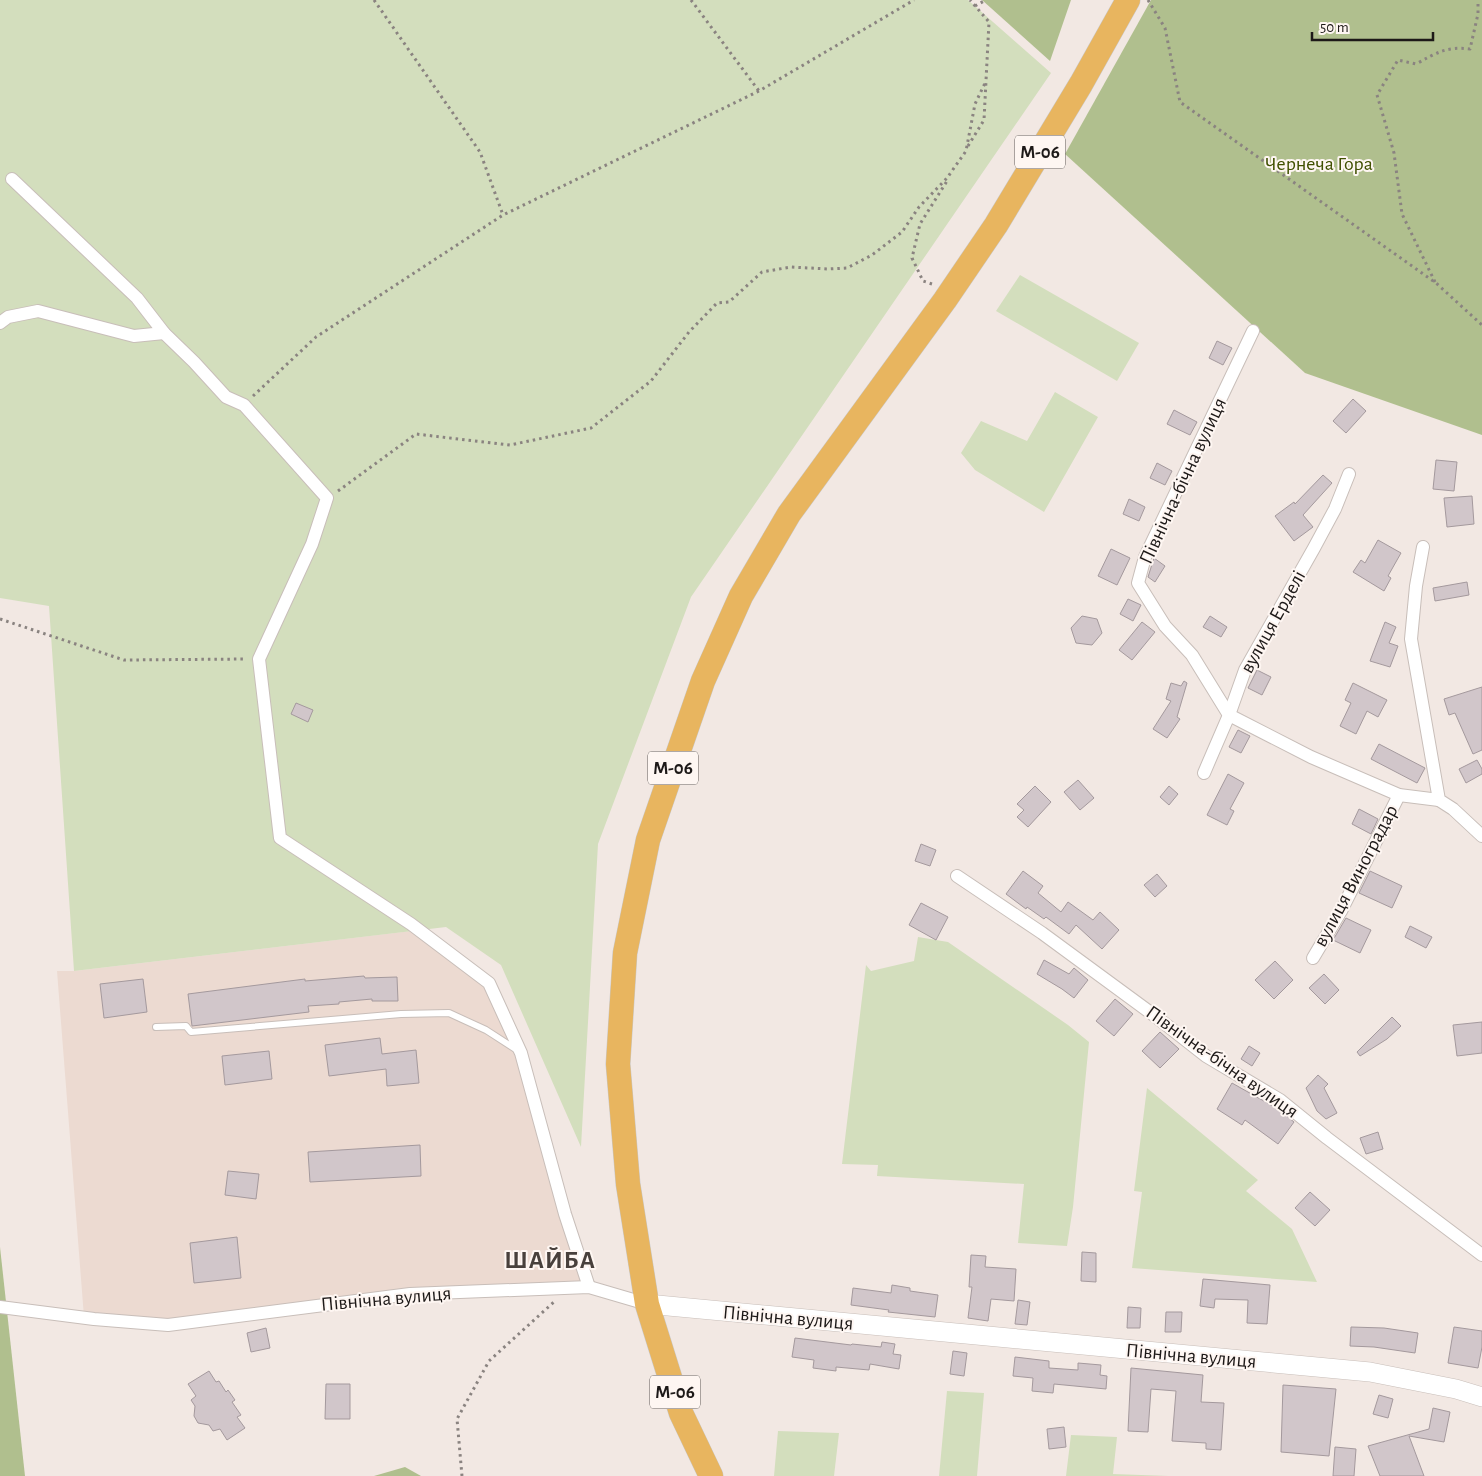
<svg xmlns="http://www.w3.org/2000/svg" width="1482" height="1476" font-family="'Alegreya Sans',sans-serif">
  <style>
    .built { fill: #ecdad1 }
    .green { fill: #d3debd }
    .forest { fill: #b0bf8e }
    .building { fill: #d1c6ca; stroke: #a4999d }
    .lines { fill: none; stroke-linecap: round; stroke-linejoin: round }
    .lane-casing { stroke: #c8beb9; stroke-width: 8 }
    .street-casing { stroke: #c8beb9; stroke-width: 14 }
    .secondary-casing { stroke: #c8beb9; stroke-width: 20 }
    .highway-casing { stroke: #c9c8c8; stroke-width: 25 }
    .path { stroke: #8a8380; stroke-width: 3; stroke-dasharray: 2.5 4; stroke-linecap: butt }
    .lane { stroke: #fff; stroke-width: 6 }
    .street { stroke: #fff; stroke-width: 12 }
    .secondary { stroke: #fff; stroke-width: 19 }
    .highway { stroke: #e8b55f; stroke-width: 24 }
    .labels { text-anchor: middle; dominant-baseline: central; stroke-width: 4; stroke-linejoin: round; paint-order: stroke }
    .shield { fill: #fef6f2; stroke: #605b59; stroke-width: 1 }
    .shield-label { font-size: 19px; font-weight: bold; fill: #1d1918 }
    .park-label { font-size: 20px; fill: #405000; stroke: #fef6f2 }
    .street-label { font-size: 20px; fill: #1d1918; stroke: #fef6f2 }
    .district-label { font-size: 25px; font-weight: bold; letter-spacing: 1px; fill: #48403c; stroke: #fef6f2 }
  </style>
  <rect width="100%" height="100%" fill="#f2e8e3"/>
  <polygon class="built" points="420,930 489,983 521,1053 589,1287 410,1294 168,1325 84,1317 57,971 74,971"/>
  <g class="green">
    <polygon points="0,0 968,0 1051,73 691,597 598,844 581,1147 501,965 446,927 74,971 49,606 0,598"/>
    <polygon points="1020,275 1139,343 1117,381 996,311"/>
    <polygon points="1055,392 1098,417 1044,512 975,470 961,453 981,421 1027,441"/>
    <polygon points="918,937 948,942 1068,1025 1089,1042 1073,1207 1067,1246 1018,1243 1024,1184 877,1176 878,1165 842,1164 866,965 871,971 914,961"/>
    <polygon points="1147,1088 1258,1180 1246,1191 1292,1229 1317,1282 1132,1268 1142,1192 1134,1191"/>
    <polygon points="947,1391 984,1393 977,1476 939,1476"/>
    <polygon points="778,1431 839,1433 834,1476 774,1476"/>
    <polygon points="1071,1435 1117,1437 1113,1474 1169,1476 1066,1476"/>
  </g>
  <g class="forest">
    <polygon points="982,0 1071,0 1050,61"/>
    <polygon points="1151,0 1482,0 1482,435 1305,373 1065,154"/>
    <polygon points="0,1247 25,1476 0,1476"/>
    <polygon points="405,1467 421,1476 374,1476"/>
  </g>
  <g class="building">
    <polygon points="1217,341 1232,348 1223,365 1209,358"/>
    <polygon points="1353,399 1366,411 1346,433 1333,421"/>
    <polygon points="1174,410 1197,422 1190,435 1167,424"/>
    <polygon points="1436,460 1457,462 1454,491 1433,489"/>
    <polygon points="1157,463 1172,471 1165,485 1150,478"/>
    <polygon points="1323,475 1332,483 1303,515 1313,527 1294,541 1275,516 1294,502 1295,504"/>
    <polygon points="1472,496 1474,524 1447,527 1444,498"/>
    <polygon points="1129,499 1145,507 1139,521 1123,514"/>
    <polygon points="1378,540 1401,553 1388,576 1391,578 1384,591 1353,572 1361,560 1365,563"/>
    <polygon points="1111,549 1130,558 1117,585 1098,576"/>
    <polygon points="1154,558 1165,566 1155,582 1148,577"/>
    <polygon points="1467,582 1469,595 1435,601 1433,588"/>
    <polygon points="1128,599 1141,605 1133,621 1120,614"/>
    <polygon points="1082,616 1097,619 1102,633 1092,645 1076,643 1071,628"/>
    <polygon points="1210,616 1227,627 1221,637 1203,627"/>
    <polygon points="1142,622 1155,632 1132,660 1119,650"/>
    <polygon points="1385,622 1396,627 1389,643 1398,646 1390,667 1370,661"/>
    <polygon points="1257,670 1271,677 1262,695 1248,688"/>
    <polygon points="1184,681 1187,683 1177,717 1180,719 1167,738 1153,729 1171,701 1166,699 1171,683 1181,686"/>
    <polygon points="1353,683 1387,700 1378,717 1367,711 1356,734 1340,726 1351,703 1345,700"/>
    <polygon points="1482,687 1482,750 1473,754 1455,713 1449,715 1444,699"/>
    <polygon points="296,703 313,710 308,722 291,714"/>
    <polygon points="1238,730 1250,736 1241,753 1229,747"/>
    <polygon points="1379,744 1425,768 1417,783 1371,759"/>
    <polygon points="1477,760 1482,769 1482,774 1466,783 1459,769"/>
    <polygon points="1228,774 1244,783 1230,809 1234,811 1227,825 1207,815"/>
    <polygon points="1078,780 1094,798 1080,810 1064,792"/>
    <polygon points="1035,786 1051,802 1028,827 1017,817 1024,810 1017,804"/>
    <polygon points="1169,786 1178,794 1169,805 1160,797"/>
    <polygon points="1359,809 1378,819 1371,834 1352,824"/>
    <polygon points="921,844 936,850 930,866 915,861"/>
    <polygon points="1023,871 1043,886 1038,893 1061,912 1068,902 1093,920 1100,912 1119,930 1102,949 1076,925 1069,934 1046,917 1044,919 1027,907 1026,909 1006,894"/>
    <polygon points="1370,871 1402,886 1392,908 1359,893"/>
    <polygon points="1157,874 1167,886 1155,897 1144,885"/>
    <polygon points="921,903 948,917 936,940 909,925"/>
    <polygon points="1346,918 1371,930 1360,953 1333,940"/>
    <polygon points="1410,926 1432,937 1426,948 1405,937"/>
    <polygon points="1044,960 1069,974 1074,968 1088,980 1074,998 1062,989 1037,974"/>
    <polygon points="1275,961 1293,980 1274,999 1255,980"/>
    <polygon points="1324,974 1339,990 1325,1004 1309,988"/>
    <polygon points="364,976 365,978 397,977 398,1001 372,1001 372,999 339,1002 339,1004 308,1006 309,1012 192,1026 188,994 305,979 305,981"/>
    <polygon points="143,979 147,1012 104,1018 100,984"/>
    <polygon points="1115,999 1133,1014 1114,1036 1096,1021"/>
    <polygon points="1392,1017 1401,1026 1387,1039 1360,1056 1357,1052"/>
    <polygon points="1482,1022 1482,1053 1457,1056 1453,1025"/>
    <polygon points="1160,1032 1179,1049 1160,1068 1142,1051"/>
    <polygon points="380,1038 382,1054 416,1050 419,1083 387,1086 386,1069 329,1076 325,1045"/>
    <polygon points="1249,1046 1260,1053 1252,1066 1241,1059"/>
    <polygon points="269,1051 272,1079 225,1085 222,1056"/>
    <polygon points="1318,1075 1328,1084 1324,1088 1337,1113 1326,1119 1317,1111 1306,1088"/>
    <polygon points="1232,1083 1278,1109 1294,1122 1278,1144 1245,1120 1242,1125 1217,1109"/>
    <polygon points="1378,1132 1383,1149 1366,1154 1360,1138"/>
    <polygon points="420,1145 421,1176 310,1182 308,1152"/>
    <polygon points="228,1171 259,1174 256,1199 225,1195"/>
    <polygon points="1310,1192 1330,1210 1315,1226 1295,1208"/>
    <polygon points="237,1237 241,1278 194,1283 190,1243"/>
    <polygon points="1082,1252 1096,1253 1096,1282 1081,1281"/>
    <polygon points="971,1255 986,1256 985,1267 1016,1269 1014,1301 991,1299 988,1321 968,1318 972,1287 969,1287"/>
    <polygon points="1203,1279 1270,1285 1267,1324 1247,1323 1248,1300 1215,1299 1214,1308 1200,1306"/>
    <polygon points="892,1285 910,1288 910,1291 938,1295 935,1317 888,1312 889,1310 851,1305 853,1288 891,1293"/>
    <polygon points="1018,1300 1030,1302 1027,1325 1015,1324"/>
    <polygon points="1128,1307 1141,1308 1140,1328 1127,1328"/>
    <polygon points="1166,1312 1182,1312 1181,1332 1165,1332"/>
    <polygon points="1351,1327 1384,1328 1418,1333 1415,1353 1374,1347 1350,1346"/>
    <polygon points="1454,1327 1482,1331 1482,1347 1478,1368 1448,1363"/>
    <polygon points="266,1328 270,1348 251,1352 247,1333"/>
    <polygon points="795,1338 851,1345 852,1344 881,1347 882,1342 895,1344 893,1354 901,1355 899,1369 870,1364 869,1370 836,1367 836,1371 813,1368 814,1360 792,1357"/>
    <polygon points="953,1351 967,1353 964,1376 950,1374"/>
    <polygon points="1015,1357 1049,1361 1049,1368 1078,1370 1078,1363 1101,1365 1100,1375 1107,1376 1106,1389 1054,1384 1053,1393 1032,1391 1033,1378 1013,1376"/>
    <polygon points="1131,1368 1203,1375 1201,1402 1224,1403 1221,1450 1206,1449 1206,1443 1172,1441 1176,1391 1151,1389 1148,1432 1128,1431"/>
    <polygon points="209,1371 216,1382 219,1381 226,1392 228,1390 235,1400 232,1402 241,1415 237,1417 245,1428 227,1440 220,1429 213,1431 209,1425 198,1423 194,1416 195,1406 191,1400 196,1396 188,1384"/>
    <polygon points="326,1384 350,1384 350,1419 325,1419"/>
    <polygon points="1283,1385 1336,1389 1329,1456 1281,1452"/>
    <polygon points="1379,1395 1393,1399 1388,1418 1373,1414"/>
    <polygon points="1433,1408 1450,1412 1444,1442 1409,1436 1424,1476 1380,1476 1368,1446 1429,1429"/>
    <polygon points="1064,1427 1066,1447 1049,1449 1047,1429"/>
    <polygon points="1335,1447 1356,1449 1354,1476 1333,1476"/>
  </g>
  <g class="lines">
    <defs>
      <polyline id="lane" points="156,1027 186,1026 191,1032 401,1014 449,1013 486,1030 517,1050"/>
      <g id="street">
        <polyline points="12,179 137,298 164,333 194,362 226,397 244,405 327,498 312,544 259,659 280,838 411,924 489,983 521,1053 565,1214 589,1287"/>
        <polyline points="0,323 8,317 38,311 134,336 164,333"/>
        <polyline points="1253,331 1145,557 1138,583 1165,626 1192,655 1229,715 1311,757 1399,795 1439,800"/>
        <polyline points="1423,547 1416,586 1411,639 1439,800 1453,809 1482,836"/>
        <polyline points="1204,773 1229,715 1245,670 1314,548 1335,509 1349,474"/>
        <polyline points="957,876 1042,933 1155,1016 1206,1056 1280,1100 1327,1138 1482,1255"/>
        <polyline points="1313,958 1341,911 1399,795"/>
        <polyline points="0,1307 94,1319 168,1325 410,1294 589,1287 647,1304"/>
      </g>
      <polyline id="secondary" points="647,1304 1370,1372 1456,1389 1482,1397"/>
      <polyline id="highway" points="711,1476 681,1413 647,1304 628,1184 618,1064 625,953 648,840 703,681 741,596 789,514 945,300 996,225 1081,84 1128,0"/>
    </defs>
    <use href="#lane" class="lane-casing"/>
    <use href="#street" class="street-casing"/>
    <use href="#secondary" class="secondary-casing"/>
    <use href="#highway" class="highway-casing"/>
    <g class="path">
      <polyline points="374,0 480,152 503,215"/>
      <polyline points="691,0 759,91"/>
      <polyline points="1148,0 1165,28 1180,102 1436,283 1482,325"/>
      <polyline points="975,6 986,0"/>
      <polyline points="968,146 984,120 989,22 970,0"/>
      <path d="M1435,282L1402,214L1394,153L1377,95L1398,60L1416,64C1436,53 1447,46 1470,49L1478,14V0"/>
      <polyline points="932,284 923,281 912,258 920,224 947,181"/>
      <polyline points="253,396 316,337 503,215 759,91 914,0"/>
      <polyline points="338,491 416,434 510,445 591,428 651,381 689,332 717,303 729,302 762,272 791,267 828,269 847,268 872,255 902,232 919,207 947,178 966,151 975,104 986,81"/>
      <polyline points="0,619 124,660 246,659"/>
      <polyline points="462,1476 457,1419 489,1361 555,1301"/>
    </g>
    <use href="#lane" class="lane"/>
    <use href="#street" class="street"/>
    <use href="#secondary" class="secondary"/>
    <use href="#highway" class="highway"/>
  </g>
  <g class="labels">
    <g class="shield">
      <rect x="1015" y="135.5" width="50" height="33" rx="4"/>
      <rect x="648" y="751.5" width="50" height="33" rx="4"/>
      <rect x="650" y="1375.5" width="50" height="33" rx="4"/>
    </g>
    <g class="shield-label">
      <text x="1040" y="152">М-06</text>
      <text x="673" y="768">М-06</text>
      <text x="675" y="1392">М-06</text>
    </g>
    <g class="park-label">
      <text x="1319" y="164">Чернеча Гора</text>
    </g>
    <g class="street-label">
      <text transform="translate(1183 481) rotate(-65)">Північна-бічна вулиця</text>
      <text transform="translate(1273 622) rotate(-61)">вулиця Ерделі</text>
      <text transform="translate(1356 876) rotate(-62)">вулиця Виноградар</text>
      <text transform="translate(1222 1062) rotate(35)">Північна-бічна вулиця</text>
      <text transform="translate(386 1299) rotate(-5)">Північна вулиця</text>
      <text transform="translate(788 1318) rotate(5)">Північна вулиця</text>
      <text transform="translate(1191 1356) rotate(5)">Північна вулиця</text>
    </g>
    <g class="district-label">
      <text x="550" y="1260">ШАЙБА</text>
    </g>
  </g>
  <path d="M1312 32v8h121v-8" fill="none" stroke="#1d1918" stroke-width="2.5"/>
  <text x="1320" y="32" font-size="15" fill="#1d1918" stroke="#fef6f2" stroke-width="4" paint-order="stroke">50 m</text>
</svg>
